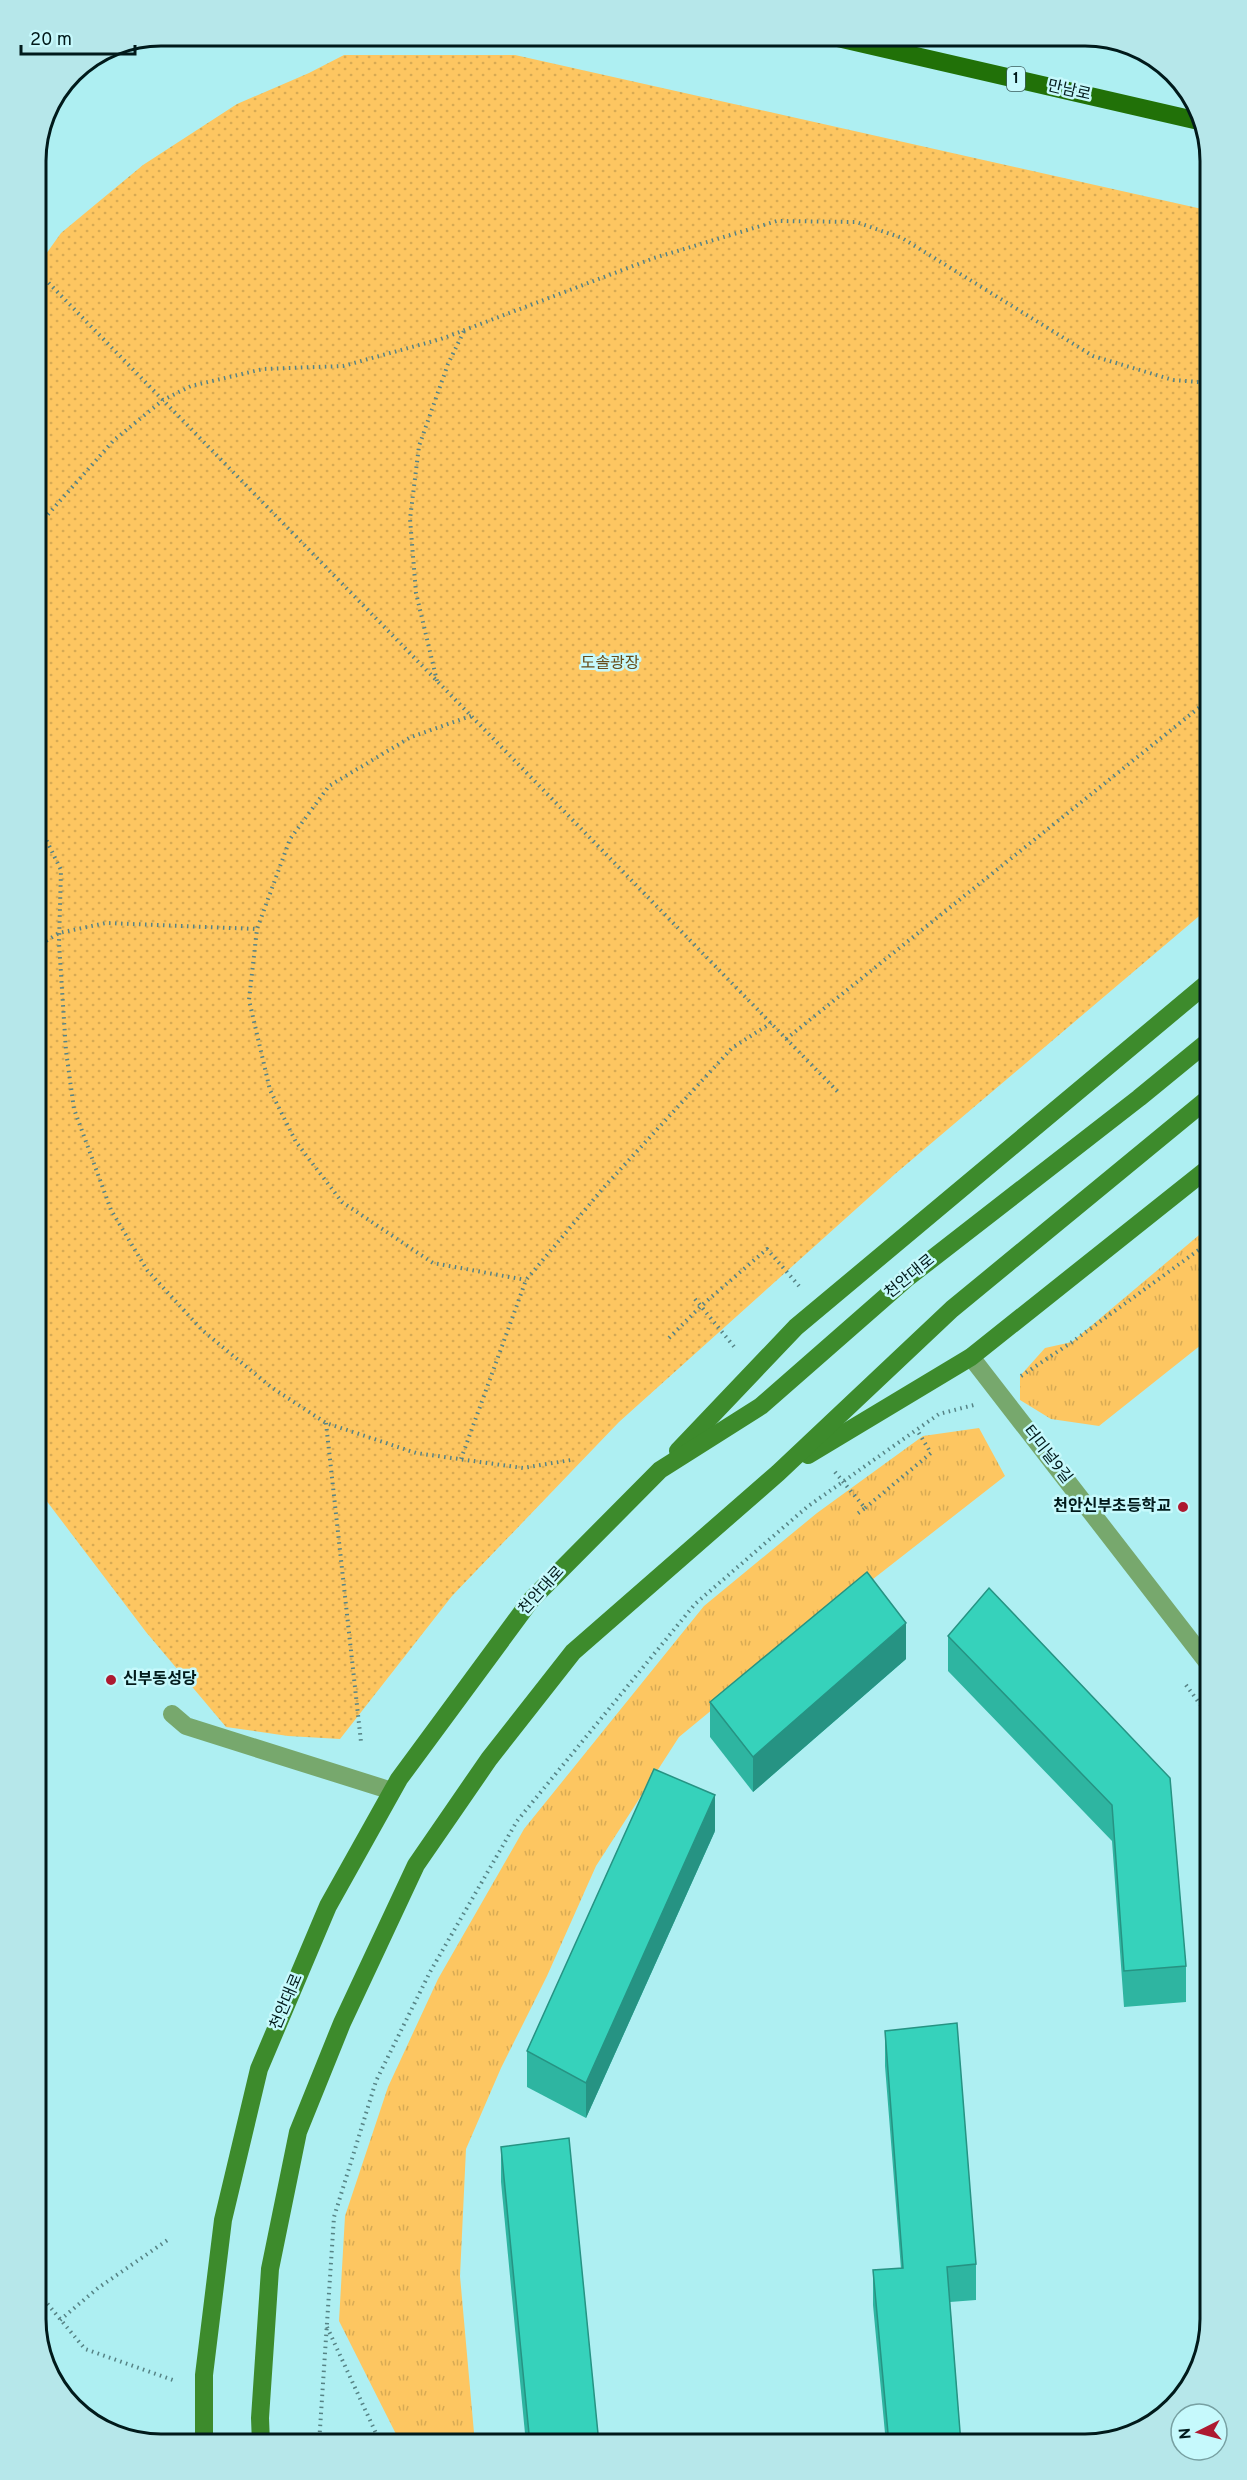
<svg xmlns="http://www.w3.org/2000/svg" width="1247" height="2480" font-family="Overpass,'Noto Sans KR',sans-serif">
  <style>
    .grass { fill: url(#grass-tufts) }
    .park { fill: url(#park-dots) }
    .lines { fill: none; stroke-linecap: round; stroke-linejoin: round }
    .path { stroke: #568385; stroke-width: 4; stroke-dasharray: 1.5 4.5; stroke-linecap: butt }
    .lane { stroke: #77a86d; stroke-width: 18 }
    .street { stroke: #77a86d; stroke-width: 18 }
    .secondary { stroke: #3d8b2c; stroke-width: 18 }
    .primary { stroke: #217108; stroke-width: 18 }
    .wall { fill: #2eb5a1 }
    .shaded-wall { fill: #269383 }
    .building { fill: #36d2bb; stroke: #269383; stroke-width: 1.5 }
    .poi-dot { fill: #ad1930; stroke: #c6f9fc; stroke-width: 2 }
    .labels { text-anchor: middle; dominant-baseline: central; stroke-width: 5; stroke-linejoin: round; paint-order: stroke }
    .shield { fill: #c6f9fc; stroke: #3c5d5e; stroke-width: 1.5 }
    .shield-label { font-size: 15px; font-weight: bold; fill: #011a1b }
    .street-label { font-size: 16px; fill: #011a1b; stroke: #c6f9fc }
    .park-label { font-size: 16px; fill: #674c18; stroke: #c6f9fc }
    .poi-label { font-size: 16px; font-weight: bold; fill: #011a1b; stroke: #c6f9fc; text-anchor: end }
    .rim { fill: none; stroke: #011a1b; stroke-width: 3 }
  </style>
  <defs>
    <pattern id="grass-tufts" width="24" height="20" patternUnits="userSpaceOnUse" patternTransform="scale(1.5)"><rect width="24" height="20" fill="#fdc661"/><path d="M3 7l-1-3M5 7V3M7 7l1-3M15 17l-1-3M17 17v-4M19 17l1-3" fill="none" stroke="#d7aa54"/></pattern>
    <pattern id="park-dots" width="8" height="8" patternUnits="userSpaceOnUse" patternTransform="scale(1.5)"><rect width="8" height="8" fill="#fdc661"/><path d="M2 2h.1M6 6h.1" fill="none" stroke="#d7aa54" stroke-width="1.8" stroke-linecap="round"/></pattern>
  </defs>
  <rect width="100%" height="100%" fill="#aeeff2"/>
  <g class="grass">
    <polygon points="1211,1225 1211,1337 1099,1426 1051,1419 1020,1400 1020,1376 1045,1348 1072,1342"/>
    <polygon points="979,1428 1005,1476 827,1615 679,1737 596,1866 547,1976 501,2068 466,2149 460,2276 475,2444 401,2444 339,2321 345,2216 388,2087 438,1979 524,1829 704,1606 817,1513 923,1436"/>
  </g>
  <polygon class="park" points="344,55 515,55 1211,211 1211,906 895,1174 619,1422 452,1596 340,1739 288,1736 226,1727 146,1632 36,1487 36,268 61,233 143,165 237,104 309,73"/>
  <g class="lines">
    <g class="path">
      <polyline points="36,270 839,1093"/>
      <polyline points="36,528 113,441 163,400 191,386 263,369 343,366 441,339 654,258 777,221 856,222 902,238 1093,356 1173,380 1211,383"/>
      <polyline points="437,681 416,593 410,519 419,446 448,364 464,331"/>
      <polyline points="471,716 411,737 329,786 290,839 257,929 249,1000 270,1090 296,1142 342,1202 433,1263 526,1280"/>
      <polyline points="36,819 61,870 59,943 66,1051 74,1109 111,1210 147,1270 202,1330 271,1387 326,1423 416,1453 523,1468 571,1460"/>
      <polyline points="36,947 59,933 106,923 257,929"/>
      <polyline points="786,1039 1211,698"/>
      <polyline points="695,1299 736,1349"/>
      <polyline points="669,1338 701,1306 767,1249 799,1286"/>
      <polyline points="1021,1376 1072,1342 1211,1241"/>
      <polyline points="326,1423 361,1742"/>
      <polyline points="461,1459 526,1280 605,1186 732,1048 771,1023"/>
      <polyline points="835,1472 865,1508 857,1514"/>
      <polyline points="865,1508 931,1453 917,1430"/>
      <polyline points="1186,1685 1211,1719"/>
      <polyline points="36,2290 85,2349 176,2381"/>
      <polyline points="36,2311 46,2304"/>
      <polyline points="60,2320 98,2288 169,2239"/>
      <polyline points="327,2327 381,2444"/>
      <polyline points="290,2436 299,2444"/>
      <polyline points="319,2444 334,2217 376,2081 430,1972 517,1821 695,1604 807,1507 939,1414 974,1405"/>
    </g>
    <polyline class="lane" points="172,1714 186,1726 392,1791"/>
    <polyline class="street" points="971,1357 1211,1667"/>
    <g class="secondary">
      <polyline points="678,1451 796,1327 1211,980"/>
      <polyline points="808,1455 971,1357 1211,1166"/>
      <polyline points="204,2444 204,2375 223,2220 259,2069 328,1906 399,1779 531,1600 660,1470 761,1406 906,1279 1139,1098 1211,1039"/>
      <polyline points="261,2444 260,2418 270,2269 298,2132 342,2023 416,1865 489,1759 573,1652 778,1473 952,1309 1211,1096"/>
    </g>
    <polyline class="primary" points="829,36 1203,122"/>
  </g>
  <g class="wall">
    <polygon points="1211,1343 1211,1373 1207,1368 1207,1347"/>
    <polygon points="948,1636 1170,1778 1186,1966 1186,2002 1124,2007 1112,1841 948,1671"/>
    <polygon points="906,1659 753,1792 710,1737 710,1702"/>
    <polygon points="715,1831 586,2118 527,2087 527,2051"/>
    <polygon points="885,2031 976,2264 976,2300 950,2302 961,2444 886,2444 873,2305 873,2270 901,2269 885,2066"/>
    <polygon points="501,2147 599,2444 526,2444 501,2182"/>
  </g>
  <g class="shaded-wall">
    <polygon points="906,1623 906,1659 753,1792 753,1757"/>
    <polygon points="715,1795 715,1831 586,2118 586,2083"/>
  </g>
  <g class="building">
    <polygon points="1211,1343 1211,1352 1207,1347"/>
    <polygon points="867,1572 906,1623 753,1757 710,1702"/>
    <polygon points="989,1588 1170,1778 1186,1966 1124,1971 1112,1805 948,1636"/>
    <polygon points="654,1769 715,1795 586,2083 527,2051"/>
    <polygon points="957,2023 976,2264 947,2267 961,2444 889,2444 873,2270 903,2268 885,2031"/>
    <polygon points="569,2138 599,2444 530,2444 501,2147"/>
  </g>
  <g class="poi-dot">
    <circle cx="1183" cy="1507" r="6"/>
    <circle cx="111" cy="1680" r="6"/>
  </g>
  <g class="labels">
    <rect class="shield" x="1007" y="67" width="18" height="24" rx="4.5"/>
    <g class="shield-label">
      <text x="1016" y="79">1</text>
    </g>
    <g class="street-label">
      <text transform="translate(1069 91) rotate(13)">만남로</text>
      <text transform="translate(910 1277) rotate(-39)">천안대로</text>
      <text transform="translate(1047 1455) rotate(52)">터미널9길</text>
      <text transform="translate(542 1591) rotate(-48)">천안대로</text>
      <text transform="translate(287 2002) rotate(-67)">천안대로</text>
    </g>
    <g class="park-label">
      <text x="610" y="664">도솔광장</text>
    </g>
    <g class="poi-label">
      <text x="1171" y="1507">천안신부초등학교</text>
      <text x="123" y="1680" text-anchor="start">신부동성당</text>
    </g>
  </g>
  <path d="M0 0H1247V2480H0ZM161 46H1085A115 115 0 0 1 1200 161V2319A115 115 0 0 1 1085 2434H161A115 115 0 0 1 46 2319V161A115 115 0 0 1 161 46Z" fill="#b6e7ea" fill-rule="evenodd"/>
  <path class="rim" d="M161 46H1085A115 115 0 0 1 1200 161V2319A115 115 0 0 1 1085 2434H161A115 115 0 0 1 46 2319V161A115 115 0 0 1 161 46Z"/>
  <g transform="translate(1199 2432) rotate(264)"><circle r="28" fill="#c6f9fc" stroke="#77a0a2" stroke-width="1.5"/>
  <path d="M0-4.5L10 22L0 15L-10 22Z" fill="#ad1930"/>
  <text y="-9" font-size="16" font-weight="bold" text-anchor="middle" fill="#011a1b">N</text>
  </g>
  <path d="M21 45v9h114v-9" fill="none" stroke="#011a1b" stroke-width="3"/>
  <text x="30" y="45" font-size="18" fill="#011a1b" stroke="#c6f9fc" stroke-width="4.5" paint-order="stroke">20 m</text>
</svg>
